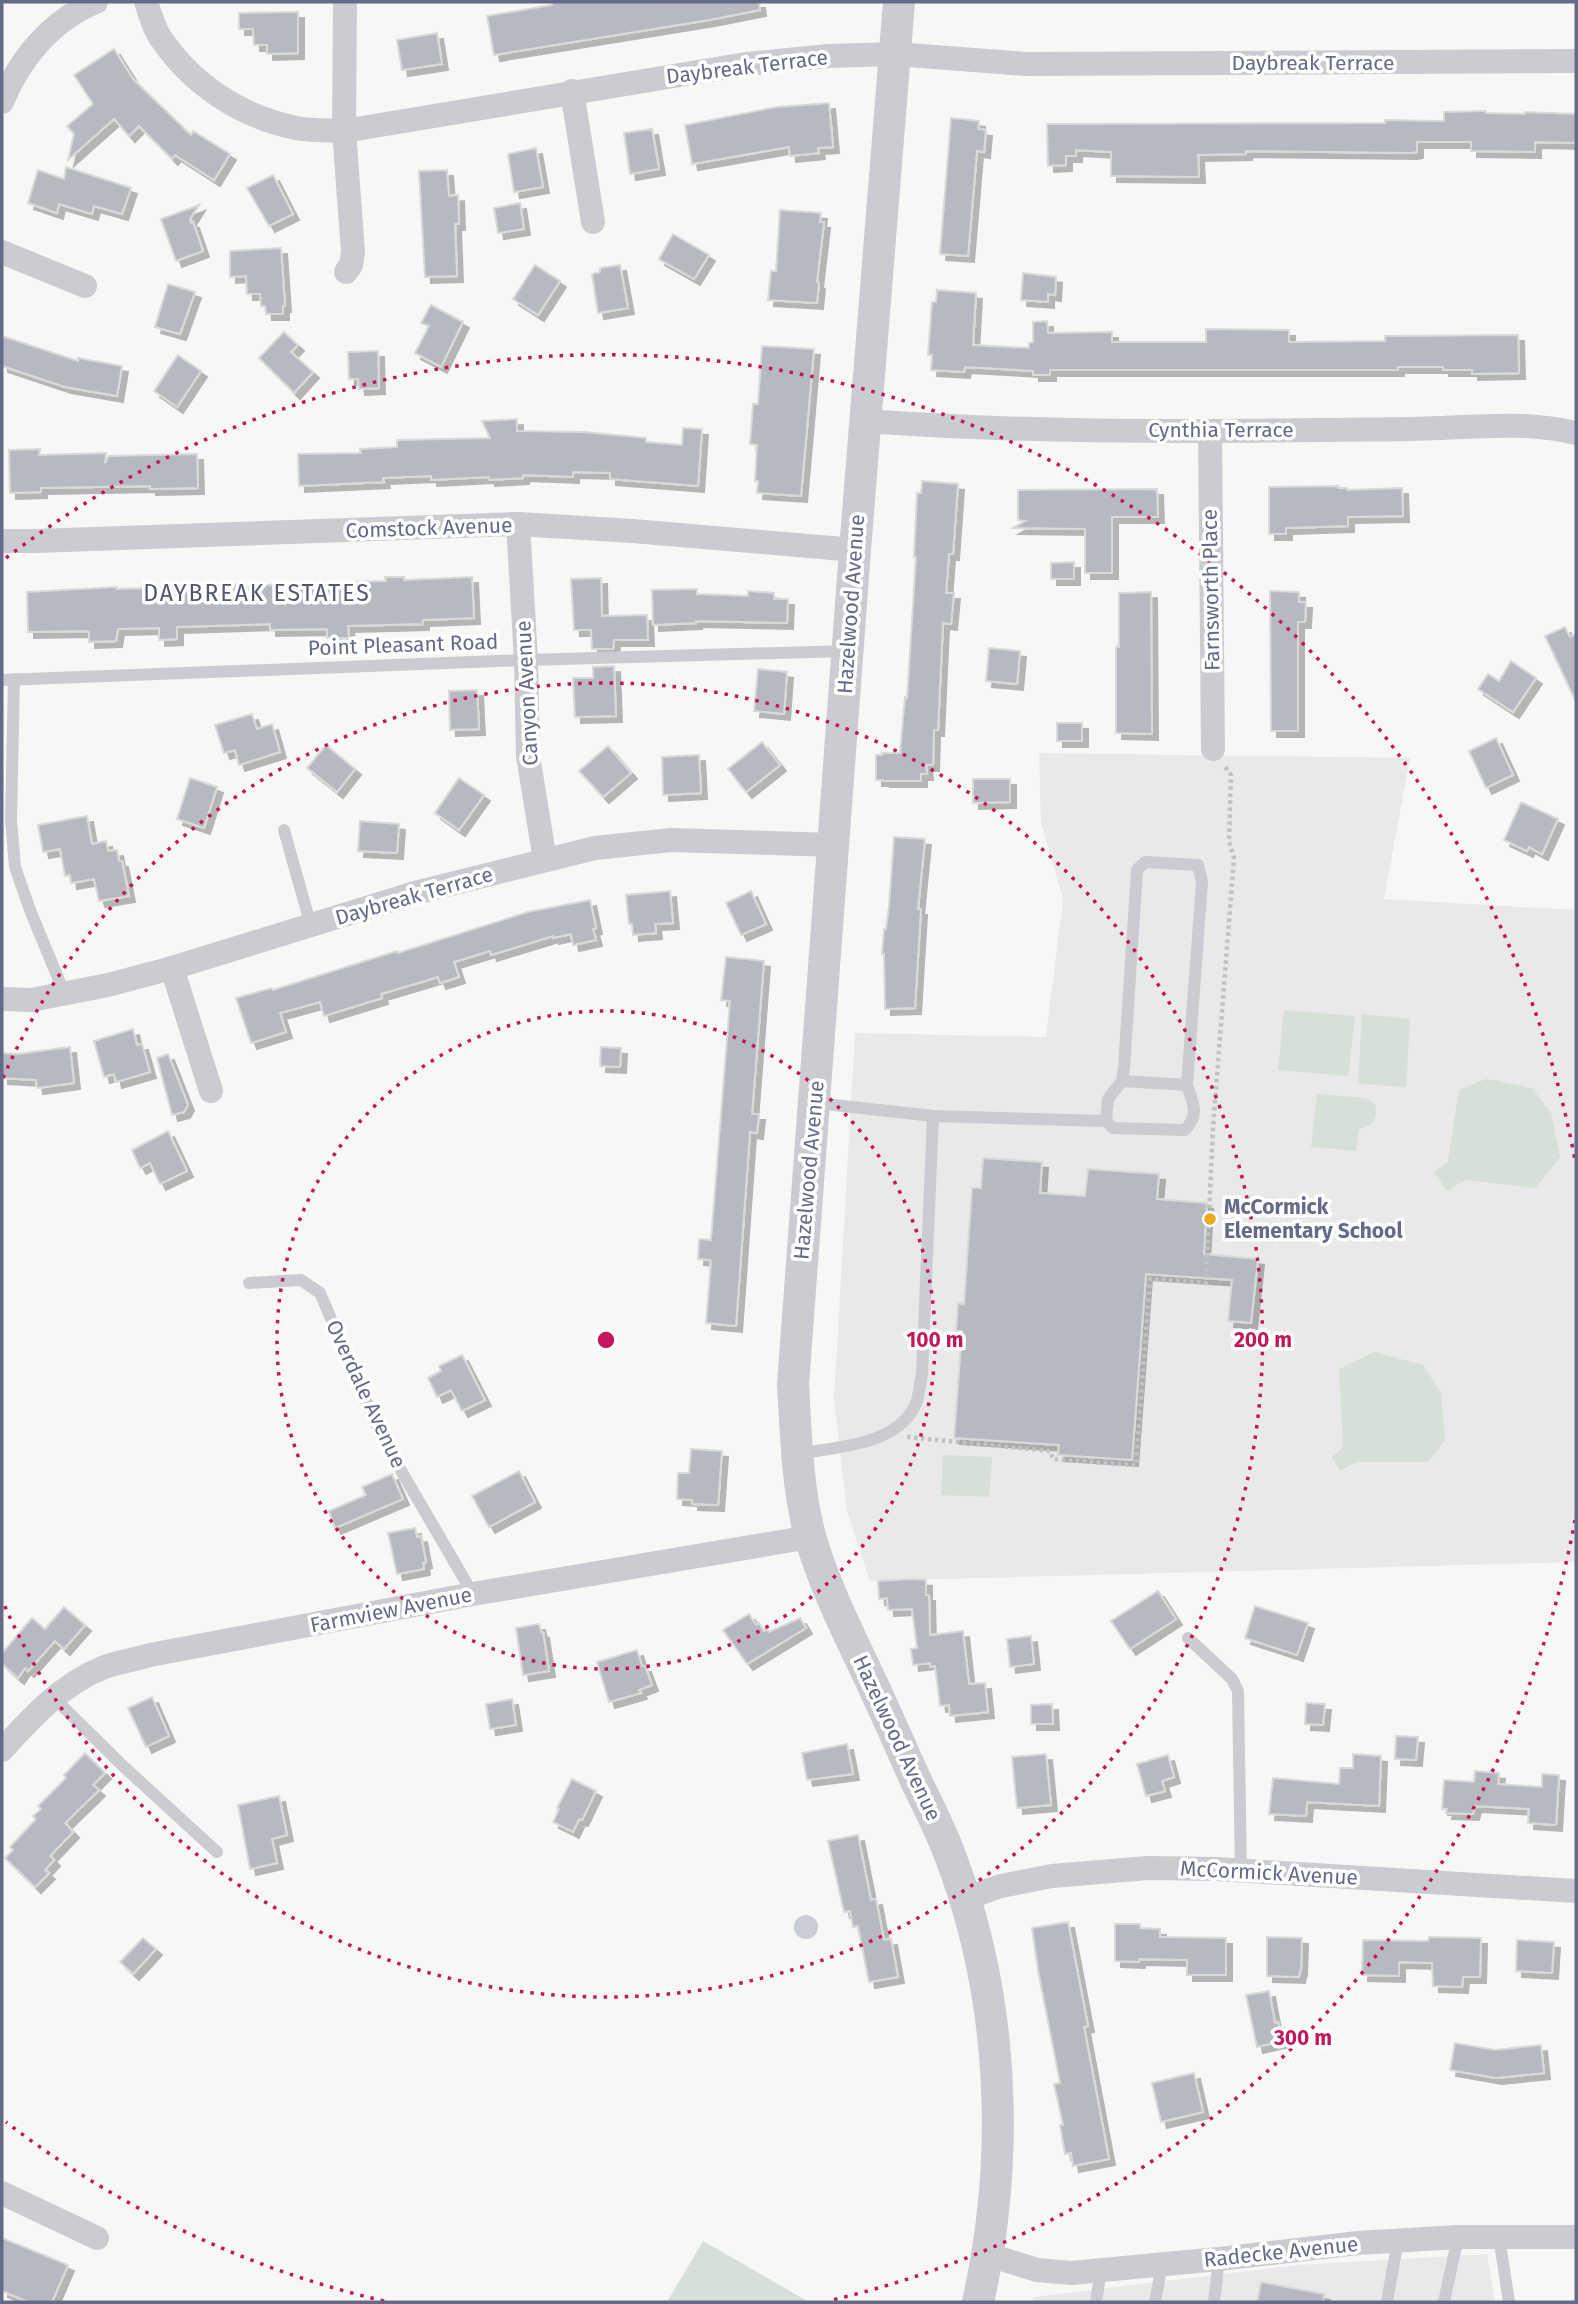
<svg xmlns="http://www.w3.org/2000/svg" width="1578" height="2304" font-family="'Fira Sans',sans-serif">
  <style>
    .built { fill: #e8e9e8 }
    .green { fill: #d6e0d7 }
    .water { fill: #cacdd6 }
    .building { fill: #b7b9c2; stroke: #d9dad7; stroke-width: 2; filter: url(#shadow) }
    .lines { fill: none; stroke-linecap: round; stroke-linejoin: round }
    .path { stroke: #c1c2c6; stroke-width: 4.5; stroke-dasharray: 3.5 3.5; stroke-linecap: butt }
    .service { stroke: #cbccd1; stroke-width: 12 }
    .minor { stroke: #cbccd1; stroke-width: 24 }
    .tertiary { stroke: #cbccd1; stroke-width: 32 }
    .ring { fill: none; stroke: #c2185b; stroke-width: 3.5; stroke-dasharray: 3.5 7 }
    .poi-dot { fill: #efa71e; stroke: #fff; stroke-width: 2.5 }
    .labels { text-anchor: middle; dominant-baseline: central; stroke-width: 7; stroke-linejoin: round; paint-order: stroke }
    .street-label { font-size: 21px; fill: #656a88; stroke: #fff }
    .poi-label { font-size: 21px; font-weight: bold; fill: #656a88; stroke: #fff; text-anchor: start }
    .neighbourhood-label { font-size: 23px; letter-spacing: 2px; fill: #53576d; stroke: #fff }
    .centre { fill: #c2185b; stroke: #fff; stroke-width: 3.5 }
    .ring-label { font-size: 21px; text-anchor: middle; font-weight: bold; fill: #c2185b; stroke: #fff; stroke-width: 7; stroke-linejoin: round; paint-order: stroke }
  </style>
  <defs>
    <filter id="shadow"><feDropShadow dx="6" dy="6" stdDeviation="0" flood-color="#0004"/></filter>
  </defs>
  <rect width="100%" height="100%" fill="#f7f8f5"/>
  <g class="built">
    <polygon points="1039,753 1410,758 1384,899 1576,910 1576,1562 870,1581 847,1511 834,1400 855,1033 1046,1037 1063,899 1041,823"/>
    <polygon points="1487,2254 1495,2302 1032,2302 1033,2297 1298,2265"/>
  </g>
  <g class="green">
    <polygon points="1284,1010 1355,1016 1348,1076 1278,1070"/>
    <polygon points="1362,1014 1410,1019 1406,1087 1358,1084"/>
    <polygon points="1486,1079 1532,1088 1551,1113 1560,1157 1536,1188 1465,1180 1447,1191 1434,1172 1448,1162 1459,1090"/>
    <path d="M1317,1094L1365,1098L1375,1104C1378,1119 1373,1126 1359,1129L1356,1151L1311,1147Z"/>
    <polygon points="1374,1352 1423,1365 1441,1393 1445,1440 1428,1462 1355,1462 1340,1471 1332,1457 1343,1447 1339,1369"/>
    <polygon points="943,1455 992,1457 989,1497 941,1495"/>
    <polygon points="703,2241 809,2302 667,2302"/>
  </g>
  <circle class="water" cx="806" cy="1927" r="12"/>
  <g class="building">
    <polygon points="552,2 759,2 760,10 709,20 494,55 487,16 552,5"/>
    <polygon points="298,12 298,53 267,54 267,45 254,45 253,29 239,29 239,13"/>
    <polygon points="437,33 442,64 402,70 397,40"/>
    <polygon points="114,49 133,79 191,135 193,131 230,154 214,180 175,155 172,159 139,126 129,136 114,119 68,160 74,134 67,126 93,104 74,75"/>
    <polygon points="829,103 833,147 818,148 819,153 790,156 789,147 692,164 685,125 777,107"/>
    <polygon points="1486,111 1486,113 1525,114 1525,112 1576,114 1576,143 1535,142 1535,152 1471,151 1471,142 1417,142 1417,152 1412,153 1246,151 1246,154 1198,155 1199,177 1111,176 1111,152 1076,150 1076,156 1066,156 1066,165 1048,166 1047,124 1385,123 1385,120 1444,121 1444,112"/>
    <polygon points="951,118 979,121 978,129 986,130 984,152 977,151 968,256 940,254"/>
    <polygon points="652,129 659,169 630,174 624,133"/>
    <polygon points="536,148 543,187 514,192 508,154"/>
    <polygon points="66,167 131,188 122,214 94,206 92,214 59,204 57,213 28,203 38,170 64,179"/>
    <polygon points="447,170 449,196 458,195 459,224 455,224 457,276 425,277 419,171"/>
    <polygon points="273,175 293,214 269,226 247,188"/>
    <polygon points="520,203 524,229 498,233 494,208"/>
    <polygon points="199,205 190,219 191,223 193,222 203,251 176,261 161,219"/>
    <polygon points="780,210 821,213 820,222 824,222 817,282 819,283 817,303 768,300 771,271 776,271"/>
    <polygon points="673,234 709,255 694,279 659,259"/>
    <polygon points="281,248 285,306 283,306 283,314 266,314 265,306 261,306 260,294 247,294 246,276 230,277 230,251"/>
    <polygon points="535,265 560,281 538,315 513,299"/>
    <polygon points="620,265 628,308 598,313 592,274 600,272 600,268"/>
    <polygon points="1023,273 1056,277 1055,295 1048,294 1048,302 1021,300"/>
    <polygon points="168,284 195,292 180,334 155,327"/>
    <polygon points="937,290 976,293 973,345 1029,348 1029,343 1033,342 1033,322 1047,321 1048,333 1112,332 1112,342 1206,342 1206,329 1289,330 1289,342 1296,342 1385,341 1385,336 1518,335 1519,373 1472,374 1472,370 1443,370 1443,367 1398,367 1398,370 1050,370 1050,375 1033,375 1033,371 965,367 964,372 931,370 932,355 928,355 932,302 936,302"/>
    <polygon points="431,305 463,322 441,367 415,353 429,326 421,323"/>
    <polygon points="284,332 298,345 291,352 313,372 294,393 259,358"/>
    <polygon points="2,336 78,361 78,358 122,366 117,396 65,387 2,366"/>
    <polygon points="762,346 814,349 801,496 757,493 758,481 755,481 757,445 750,444 753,404 758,404"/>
    <polygon points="378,351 379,388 359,389 358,379 349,379 348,352"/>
    <polygon points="178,355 201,371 177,407 154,391"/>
    <polygon points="517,419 517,431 584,432 646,438 646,442 682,445 683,428 702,429 698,486 610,479 610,473 573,472 573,477 523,475 523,478 489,480 489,477 431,480 431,476 383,478 384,482 299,486 298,454 361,453 360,449 397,447 397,440 490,438 482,421"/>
    <polygon points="40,449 39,455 106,453 105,463 109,456 197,454 198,488 150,489 150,486 41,488 41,492 10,493 9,450"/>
    <polygon points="922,481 958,484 953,554 949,554 946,593 954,593 951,624 943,623 938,730 934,730 933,765 926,765 927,774 921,774 921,781 884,781 883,780 876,780 876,755 882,755 882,753 900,753 905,697 907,698 916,557 914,557 917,493 921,493"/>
    <polygon points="1338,486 1338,488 1347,488 1347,490 1402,488 1403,516 1348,517 1348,526 1286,528 1286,534 1269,534 1269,487"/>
    <polygon points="1157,489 1158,517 1112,517 1112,573 1085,573 1085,529 1013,528 1025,521 1018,520 1018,490"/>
    <polygon points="1074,562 1074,579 1051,579 1051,563"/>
    <polygon points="385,577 404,577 404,580 472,577 474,618 423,620 423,624 348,626 349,638 327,638 327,629 270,630 270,624 177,627 177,639 159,640 159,628 118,629 116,641 89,642 89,632 87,631 28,632 27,592 117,587 117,589 177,587 177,589 237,584 237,587 297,583 386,581"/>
    <polygon points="601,578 602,616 647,615 648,640 614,640 613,649 592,649 591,630 574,630 571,579"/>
    <polygon points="697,589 697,594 748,596 748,591 774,593 774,599 788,599 787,623 696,621 696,623 653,625 652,590"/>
    <polygon points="1270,591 1299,592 1299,602 1306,602 1305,622 1298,622 1298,731 1271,731"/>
    <polygon points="1151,592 1152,734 1116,733 1116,647 1119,647 1119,593"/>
    <polygon points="1565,627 1570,637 1576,634 1576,702 1545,636"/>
    <polygon points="989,648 1020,651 1017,684 986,681"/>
    <polygon points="1511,661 1536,678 1513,712 1478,689 1488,674 1499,681"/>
    <polygon points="614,666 616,716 575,717 573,678 593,678 593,667"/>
    <polygon points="758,669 787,672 784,714 754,711"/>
    <polygon points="477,690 479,729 450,730 449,691"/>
    <polygon points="252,714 257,729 272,724 280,752 239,765 235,750 224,753 215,725"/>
    <rect x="1057" y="723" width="25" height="18"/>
    <polygon points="1496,738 1513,775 1486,788 1469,751"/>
    <polygon points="762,742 780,765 746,792 728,769"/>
    <polygon points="326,745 355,769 337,792 307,768"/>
    <polygon points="608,746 631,773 603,797 579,771"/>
    <polygon points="699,755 701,793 663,795 662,757"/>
    <polygon points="190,778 217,787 204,828 177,819"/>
    <polygon points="459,778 484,795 459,830 435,813"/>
    <polygon points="973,779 1010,779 1010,802 973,803"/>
    <polygon points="1521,802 1558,819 1542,854 1529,847 1527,851 1504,840"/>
    <polygon points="87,816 92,844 106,841 108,851 117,850 119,861 122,861 129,896 99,901 94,879 71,883 70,875 65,876 60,849 43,852 38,825"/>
    <polygon points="360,821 399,824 397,853 358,851"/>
    <polygon points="894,837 925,839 918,909 921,909 915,1008 885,1009 884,954 882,954 884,929 886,929 889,906"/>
    <polygon points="670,891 673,923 655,924 656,933 633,935 632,924 629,924 626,895"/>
    <polygon points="751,891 766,924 741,935 726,903"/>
    <polygon points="590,900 596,928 593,929 596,940 573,945 571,934 553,938 553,936 491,955 490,951 454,962 459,977 440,983 438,977 381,994 382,998 324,1016 320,1002 280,1013 286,1032 251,1043 236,998 272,988 273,990 397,951 398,953 528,912"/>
    <polygon points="726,957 764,961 752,1114 759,1114 757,1133 750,1132 736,1326 706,1323 711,1262 710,1260 698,1259 699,1239 711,1240 730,1001 721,1000"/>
    <polygon points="133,1029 137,1045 142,1044 150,1072 116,1082 114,1074 104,1077 94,1041"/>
    <polygon points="70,1047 74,1083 37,1088 36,1080 2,1078 2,1053 18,1054"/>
    <polygon points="601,1047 621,1048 620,1067 600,1066"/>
    <polygon points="168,1054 188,1105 184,1112 172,1115 157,1058"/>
    <polygon points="168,1131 187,1171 160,1184 150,1163 140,1168 132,1150"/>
    <polygon points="983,1158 1042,1162 1040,1193 1085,1196 1088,1169 1159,1174 1157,1199 1207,1203 1204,1254 1258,1259 1251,1323 1228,1321 1232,1280 1146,1274 1132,1460 1058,1455 1059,1445 954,1438 962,1331 956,1331 958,1303 964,1304 972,1188 981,1188"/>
    <polygon points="462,1355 485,1400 462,1411 451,1390 437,1397 428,1378 441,1371 439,1366"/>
    <polygon points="691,1449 722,1451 718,1505 692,1504 692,1500 677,1499 678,1473 689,1473"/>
    <polygon points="519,1471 535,1502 489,1527 472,1496"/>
    <polygon points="392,1474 403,1499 335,1528 329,1511 366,1495 362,1487"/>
    <polygon points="415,1528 417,1537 421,1536 426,1562 423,1563 424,1569 397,1574 388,1533"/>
    <polygon points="912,1579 926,1580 926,1595 929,1595 930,1635 963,1631 969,1684 985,1683 988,1712 950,1716 949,1705 940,1706 935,1666 930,1667 930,1663 913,1665 911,1649 917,1648 912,1609 888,1610 887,1598 879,1599 878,1581"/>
    <polygon points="1158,1591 1176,1619 1130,1649 1111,1621"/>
    <polygon points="1255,1606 1308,1623 1297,1655 1245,1638"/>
    <polygon points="64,1607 85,1625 64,1649 55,1641 28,1671 25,1668 18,1678 2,1664 2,1653 32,1618 45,1629"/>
    <polygon points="749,1614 756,1625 759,1623 764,1631 767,1629 769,1632 800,1618 806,1628 747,1664 723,1630"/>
    <polygon points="539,1624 541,1632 543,1632 549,1671 523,1675 516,1628"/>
    <polygon points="1031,1636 1034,1664 1010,1667 1007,1639"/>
    <polygon points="637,1650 642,1666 645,1666 652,1685 639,1690 641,1693 609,1702 597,1662"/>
    <polygon points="152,1697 169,1736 146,1747 128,1708"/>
    <polygon points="512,1699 516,1725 490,1729 486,1704"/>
    <polygon points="1306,1703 1325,1704 1323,1725 1305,1724"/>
    <polygon points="1052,1704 1053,1724 1031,1724 1031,1705"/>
    <polygon points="1396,1736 1418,1737 1416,1760 1395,1759"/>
    <polygon points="847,1744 853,1774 807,1780 802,1753"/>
    <polygon points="85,1753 105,1773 93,1785 99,1790 65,1823 73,1832 50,1856 54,1860 45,1870 49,1873 35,1887 5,1858 13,1850 10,1847 36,1819 33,1816 41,1809 38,1806 66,1778 64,1775"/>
    <polygon points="1046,1754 1051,1805 1017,1808 1012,1757"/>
    <polygon points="1353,1754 1381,1756 1379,1806 1307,1802 1306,1816 1269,1814 1273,1778 1339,1784 1340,1768 1353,1768"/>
    <polygon points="1168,1755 1174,1777 1162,1781 1165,1791 1146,1796 1137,1764"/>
    <polygon points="1475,1771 1499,1773 1498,1784 1542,1787 1542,1774 1559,1775 1556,1825 1528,1823 1529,1809 1475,1806 1473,1814 1446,1813 1447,1809 1442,1809 1444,1780 1474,1782"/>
    <polygon points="572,1779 596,1791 582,1820 579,1819 573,1832 553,1822 559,1809 557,1808"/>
    <polygon points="279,1796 287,1835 272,1839 277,1863 250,1869 238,1805"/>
    <polygon points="858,1835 871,1900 876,1899 884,1940 891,1939 898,1977 869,1982 858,1926 853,1927 850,1911 844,1912 828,1841"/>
    <polygon points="1068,1922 1088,2026 1084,2027 1109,2159 1073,2166 1071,2153 1065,2154 1060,2125 1063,2125 1054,2084 1060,2083 1038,1970 1032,1928"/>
    <polygon points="1115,1924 1140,1924 1140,1928 1160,1929 1160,1937 1226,1938 1226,1975 1187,1975 1187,1960 1139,1959 1139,1962 1115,1961"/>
    <polygon points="1267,1937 1302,1938 1301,1970 1300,1971 1299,1977 1267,1976"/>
    <polygon points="1429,1937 1481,1938 1480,1977 1463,1977 1462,1987 1433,1986 1432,1963 1399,1962 1399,1976 1362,1975 1363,1940 1428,1941"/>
    <polygon points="143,1938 156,1949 133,1974 120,1962"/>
    <polygon points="1517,1940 1554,1942 1552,1973 1516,1971"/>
    <polygon points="1269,1991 1275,2023 1278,2022 1283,2041 1257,2047 1246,1995"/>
    <polygon points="1455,2043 1495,2050 1541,2045 1544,2073 1496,2078 1450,2070"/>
    <polygon points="1194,2073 1203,2112 1161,2122 1152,2083"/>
    <polygon points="2,2238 68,2265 52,2302 28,2302 2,2291"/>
    <polygon points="1261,2282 1324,2294 1323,2302 1257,2302"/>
  </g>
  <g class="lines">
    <polyline class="path" points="907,1437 1050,1451 1053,1459 1136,1465 1150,1279 1206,1283 1213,1127 1234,858 1229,841 1231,775 1224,765"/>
    <g class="service">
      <polyline points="14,679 11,820 15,867 30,910 65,995"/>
      <polyline points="2,680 526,660 847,651"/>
      <polyline points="284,830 311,926"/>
      <path d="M1145,862L1198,865L1202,882L1187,1085C1193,1104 1200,1114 1185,1130L1113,1128L1106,1121L1108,1099L1122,1081L1124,1068L1137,870Z"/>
      <polyline points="1122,1081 1187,1085"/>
      <polyline points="816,1103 933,1116 1106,1121"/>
      <polyline points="249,1283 301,1280 320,1293 382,1438 473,1594"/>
      <path d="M797,1454C835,1447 895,1446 915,1406C919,1397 920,1384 922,1374L933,1116"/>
      <polyline points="1188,1638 1232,1679 1238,1691 1241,1872"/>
      <polyline points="54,1698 123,1766 217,1852"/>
      <polyline points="1499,2237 1509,2302"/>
      <polyline points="1096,2302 1101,2270"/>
      <polyline points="1155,2302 1162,2264"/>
      <polyline points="1214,2302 1219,2259"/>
      <polyline points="1387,2302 1398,2240"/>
      <polyline points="1444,2302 1458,2237"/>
    </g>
    <g class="minor">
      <path d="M146,2C150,13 153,27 160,37C191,84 241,117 296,128C311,131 328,130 344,131L746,64L828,56L895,54L1026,64L1576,61"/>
      <polyline points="345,2 344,131 353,252 351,265 346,272"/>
      <polyline points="572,91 593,222"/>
      <path d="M2,102C20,58 52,20 96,2"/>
      <polyline points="2,252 85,286"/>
      <path d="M865,421C1017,432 1170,432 1322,430C1361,429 1400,430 1439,428C1485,426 1531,422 1576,433"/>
      <polyline points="1210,431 1213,749"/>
      <polyline points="518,524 526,660 528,756 545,860"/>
      <polyline points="2,541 36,541 518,524 633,531 855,550"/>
      <polyline points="172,968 211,1091"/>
      <polyline points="2,999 31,1000 108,985 172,968 415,893 595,848 671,840 834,845"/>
      <path d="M2,1750C31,1718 61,1685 102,1668C117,1662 134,1660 150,1655L473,1594L810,1537"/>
      <polyline points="964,1899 1001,1886 1052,1876 1148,1868 1216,1869 1576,1891"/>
      <polyline points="2,2193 97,2238"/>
      <polyline points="989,2255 1037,2270 1071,2273 1219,2259 1358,2243 1458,2237 1576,2237"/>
    </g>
    <path class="tertiary" d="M899,2L855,550L793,1384C796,1435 797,1486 810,1536C822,1578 841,1618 860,1658C880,1699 898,1741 917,1783C928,1805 939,1827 948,1850C1004,1993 1011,2154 978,2302"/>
  </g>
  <g class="ring">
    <circle cx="606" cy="1340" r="329"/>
    <path d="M3 1078A657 657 0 1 1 3 1602"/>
    <path d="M1575 1520A986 986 0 0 1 828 2301M384 2301A986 986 0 0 1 6 2122M6 558A986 986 0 0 1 1575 1160"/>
  </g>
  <circle class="poi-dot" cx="1210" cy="1219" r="7"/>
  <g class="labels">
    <g class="street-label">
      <text x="1313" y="63">Daybreak Terrace</text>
      <text transform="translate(747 67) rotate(-7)">Daybreak Terrace</text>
      <text x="1221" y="430">Cynthia Terrace</text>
      <text transform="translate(429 528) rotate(-2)">Comstock Avenue</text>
      <text transform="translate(1211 590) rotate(-91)">Farnsworth Place</text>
      <text transform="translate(851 604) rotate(-86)">Hazelwood Avenue</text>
      <text transform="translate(403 645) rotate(-2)">Point Pleasant Road</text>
      <text transform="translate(527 693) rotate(-93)">Canyon Avenue</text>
      <text transform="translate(414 896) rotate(-16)">Daybreak Terrace</text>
      <text transform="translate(809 1170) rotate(-85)">Hazelwood Avenue</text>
      <text transform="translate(366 1394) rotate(65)">Overdale Avenue</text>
      <text transform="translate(391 1610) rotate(-11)">Farmview Avenue</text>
      <text transform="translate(897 1738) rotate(65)">Hazelwood Avenue</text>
      <text transform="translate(1269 1873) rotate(3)">McCormick Avenue</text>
      <text transform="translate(1281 2252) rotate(-6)">Radecke Avenue</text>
    </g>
    <g class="poi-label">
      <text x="1224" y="1207">McCormick<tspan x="1224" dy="24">Elementary School</tspan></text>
    </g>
    <g class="neighbourhood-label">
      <text x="257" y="593">DAYBREAK ESTATES</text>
    </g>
  </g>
  <circle cx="606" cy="1340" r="10" class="centre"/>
  <g class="ring-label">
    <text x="935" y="1347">100 m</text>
    <text x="1263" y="1347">200 m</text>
    <text x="1303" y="2045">300 m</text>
  </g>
  <rect width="1578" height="2304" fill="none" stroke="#656a88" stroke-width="7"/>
</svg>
